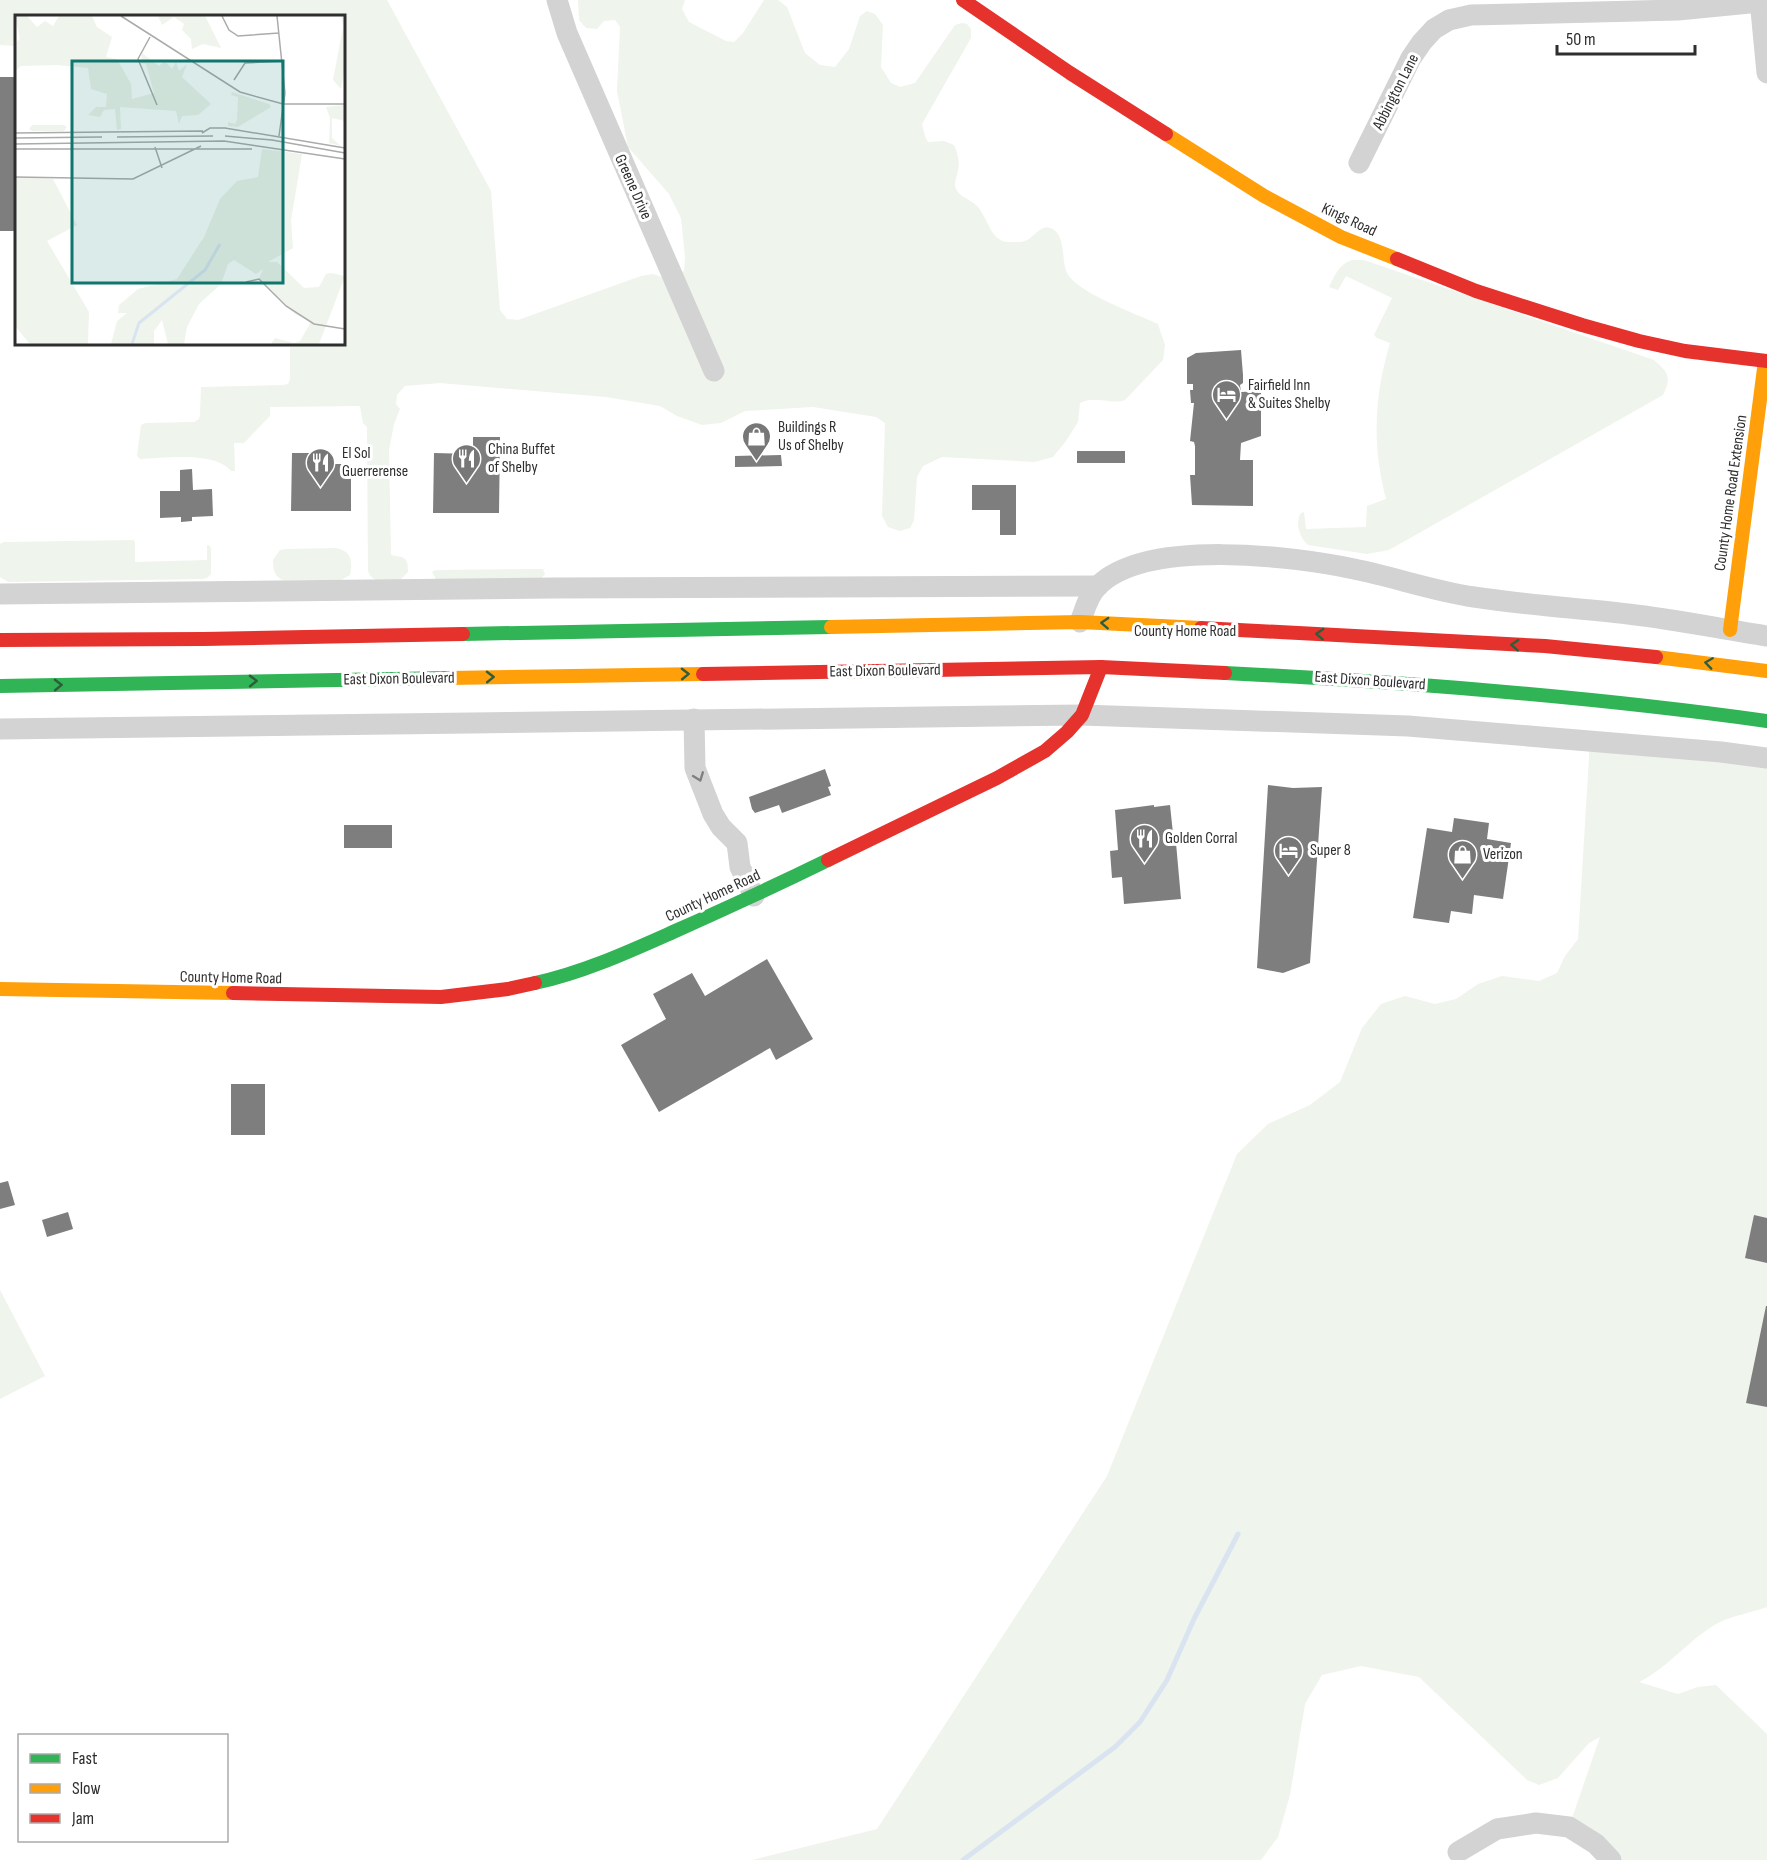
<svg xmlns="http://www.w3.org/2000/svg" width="1767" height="1860" font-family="'Sofia Sans Condensed',sans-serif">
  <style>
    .green { fill: #eff4ec }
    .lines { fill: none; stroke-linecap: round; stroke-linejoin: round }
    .stream { stroke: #dae4f0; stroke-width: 5 }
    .building { fill: #7e7e7e }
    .street { stroke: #d3d3d3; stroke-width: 21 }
    .fast { stroke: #30b455; stroke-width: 14 }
    .slow { stroke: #ff9f0a; stroke-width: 14 }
    .jam { stroke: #e5322d; stroke-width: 14 }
    .oneway { stroke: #2f5d3c }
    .oneway2 { stroke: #808080 }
    .labels { text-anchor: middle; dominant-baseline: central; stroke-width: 6; stroke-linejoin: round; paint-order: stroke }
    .street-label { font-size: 16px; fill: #2e2e2e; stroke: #fff }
    .poi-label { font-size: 16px; fill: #2e2e2e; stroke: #fff; text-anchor: start }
    .inset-river { fill: none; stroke: #dae4f0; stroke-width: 3 }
    .inset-road { fill: none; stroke: #ababab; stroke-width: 1.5 }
    .view { fill: #0f766e; fill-opacity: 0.15; stroke: #0f766e; stroke-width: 3 }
    .inset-edge { fill: none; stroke: #2e2e2e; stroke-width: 3 }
  </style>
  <rect width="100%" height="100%" fill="#fff"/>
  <g class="green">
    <path d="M0,0H387L491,191L500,310L507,319L518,320L641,276L653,274L667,279L684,271L685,257L681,218L669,194L628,147L617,91L620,27L615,20L604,21L597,29L586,28L579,20L578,0H685L682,9L689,22L726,41L734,42L743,33L764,0H778L787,7L805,53L820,65L835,67L849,49L860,16L867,11L875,14L883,25L881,67L891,83L900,87L915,83L955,25L962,23L967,24L971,29V38L922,124L925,136L928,142L944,141L954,145C958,154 960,162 958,171C957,177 953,183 956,189C960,198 971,199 977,206C988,217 990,242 1009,242C1014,242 1022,243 1027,240C1035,236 1043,221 1054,230C1066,239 1061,260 1067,273C1077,293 1137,314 1158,324L1165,345L1163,360L1125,400C1111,405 1094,395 1080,403L1078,422L1066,441L1053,457L1035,462L942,457L923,466L917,477L914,520L910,528L900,531L888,527L882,516L885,423L876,417L813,407L745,411L721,423L702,425L677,416L660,406L606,397L440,383L405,386L397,395L396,404L400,409L394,424L389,450L391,555C405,558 408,556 408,572L400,580C387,581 373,585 368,571L367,427L363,423L360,406L270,407V416L244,443H234L235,471H231C215,451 164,458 140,459L137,456L141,425L146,423L194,422L199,419L200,415L201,387L283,385L288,384L290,379V344H344V16H16V46L0,45Z"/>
    <path d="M1352,260H1364L1654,360C1668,372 1672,377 1663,395L1389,550L1367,554L1308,545C1299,537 1295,522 1301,513L1304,512L1306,529L1366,527L1367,506L1386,499C1372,445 1374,397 1390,343L1377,338L1374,335L1392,298L1346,276L1338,290L1329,287C1335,275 1339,264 1352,260Z"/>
    <polygon points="133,540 135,542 135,562 207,560 207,545 209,545 211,548 211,574 207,578 202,579 8,582 0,577 0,544 4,542"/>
    <path d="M336,548C351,551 353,561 350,575L341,580H283C274,577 273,568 273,560L280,550L286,549Z"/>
    <polygon points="543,569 545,574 540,580 436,579 432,572 436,570"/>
    <path d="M1590,741L1767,758V1607C1753,1612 1736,1615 1722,1621C1691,1636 1670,1667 1639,1682L1678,1694L1698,1687L1716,1685L1767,1734V1860H1611L1569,1827L1600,1737L1589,1743L1558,1778L1539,1785L1527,1780L1419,1677L1361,1666L1322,1675L1305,1704L1290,1795L1278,1837L1261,1860H752L877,1829L1107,1476L1237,1154L1268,1124L1310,1105L1340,1082L1362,1028L1381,1004L1405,996L1435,1004L1456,999L1478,984L1502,976L1539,981L1557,973L1565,956L1578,939Z"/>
    <polygon points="0,1290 45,1376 0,1399"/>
  </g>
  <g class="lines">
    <polyline class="stream" points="963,1860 1115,1747 1140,1722 1167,1680 1194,1619 1238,1534"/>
  </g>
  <g class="building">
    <rect x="0" y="77" width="16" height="154"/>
    <polygon points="1241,350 1243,375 1243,383 1240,385 1241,392 1261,391 1261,436 1241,443 1240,460 1253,460 1253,506 1192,505 1190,475 1195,475 1195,446 1194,442 1190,441 1194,403 1191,403 1190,390 1193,390 1193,384 1187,384 1187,358 1196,353"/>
    <polygon points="473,437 500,437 499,513 433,513 434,453 473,454"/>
    <rect x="1077" y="451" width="48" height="12"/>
    <polygon points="292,453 326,453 326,464 351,464 351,511 291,511"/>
    <polygon points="781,455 782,466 735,467 735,456"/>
    <polygon points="192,469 193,490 212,489 213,516 192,517 192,521 181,522 181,517 160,518 160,491 180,491 180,470"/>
    <polygon points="972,485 1016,485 1016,535 1000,535 1000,510 972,510"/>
    <polygon points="825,769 831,786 828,787 831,795 782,813 779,805 755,813 752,809 749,797"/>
    <polygon points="1268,785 1293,788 1322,787 1310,963 1283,973 1257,968"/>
    <polygon points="1154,805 1154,807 1170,805 1174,843 1176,843 1181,899 1124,904 1122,877 1112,878 1110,851 1118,850 1115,810"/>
    <polygon points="1454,818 1489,823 1487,839 1511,843 1503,899 1474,895 1472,914 1451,911 1449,923 1413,918 1427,828 1452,832"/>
    <rect x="344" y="825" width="48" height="23"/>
    <polygon points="767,959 813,1039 776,1060 770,1048 659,1112 621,1045 666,1019 653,994 692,973 705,996"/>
    <rect x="231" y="1084" width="34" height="51"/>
    <polygon points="8,1181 15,1205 0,1209 0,1183"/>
    <polygon points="68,1212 73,1229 47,1237 42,1220"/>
    <polygon points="1754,1215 1767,1218 1767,1263 1745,1258"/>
    <polygon points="1766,1306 1767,1306 1767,1407 1746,1403"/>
  </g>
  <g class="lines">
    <g class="street">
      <polyline points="557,0 567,33 714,371"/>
      <polyline points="1760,0 1767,73"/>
      <polyline points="1359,163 1411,58 1422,42 1434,29 1449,20 1471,15 1678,10 1760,2"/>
      <polyline points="0,594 554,588 1098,586"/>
      <path d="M1080,622C1085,610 1088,595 1098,586C1146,538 1293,556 1354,569C1394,577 1433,591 1474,597C1525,605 1577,608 1628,614C1674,619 1721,629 1767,636"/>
      <polyline points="694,719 695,768 713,814 721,827 737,843 740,867 754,896"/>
      <polyline points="0,729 1082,715 1408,726 1721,752 1767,758"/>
      <polyline points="1458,1852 1497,1829 1536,1823 1569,1827 1596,1844 1611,1860"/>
    </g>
    <g class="fast">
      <polyline points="463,634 831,627"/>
      <path d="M1225,673C1407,682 1587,696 1767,721"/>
      <polyline points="0,686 448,678"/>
      <path d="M535,983C582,973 628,952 673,932C725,909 777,885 828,860"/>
    </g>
    <g class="slow">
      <polyline points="1166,134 1264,196 1341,237 1397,259"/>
      <polyline points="831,627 1080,622 1201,628"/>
      <polyline points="1730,630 1765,361"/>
      <polyline points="1656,657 1767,671"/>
      <polyline points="448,678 703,674"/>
      <polyline points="0,989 233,993"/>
    </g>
    <g class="jam">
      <polyline points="963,0 1070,73 1166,134"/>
      <polyline points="1397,259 1476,291 1582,325 1639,341 1685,351 1767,361"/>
      <polyline points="1201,628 1545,646 1656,657"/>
      <polyline points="0,640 203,639 463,634"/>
      <polyline points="703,674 1101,667 1225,673"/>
      <polyline points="828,860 997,778 1045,751 1067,732 1082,715 1101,667"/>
      <polyline points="233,993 441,997 508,989 535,983"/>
    </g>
  </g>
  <defs><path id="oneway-chevron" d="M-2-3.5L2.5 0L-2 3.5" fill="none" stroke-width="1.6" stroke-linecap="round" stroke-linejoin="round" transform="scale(1.5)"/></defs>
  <g class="oneway">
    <use href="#oneway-chevron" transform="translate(1105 623) rotate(-177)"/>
    <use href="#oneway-chevron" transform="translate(1320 634) rotate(-177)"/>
    <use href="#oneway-chevron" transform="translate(1515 645) rotate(-177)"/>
    <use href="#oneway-chevron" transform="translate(1709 663) rotate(-172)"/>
    <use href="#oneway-chevron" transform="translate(685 674) rotate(-1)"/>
    <use href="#oneway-chevron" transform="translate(490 677) rotate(-1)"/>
    <use href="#oneway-chevron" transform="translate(253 681) rotate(-1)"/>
    <use href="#oneway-chevron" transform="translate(58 685) rotate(-1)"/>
  </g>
  <use class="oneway2" href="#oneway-chevron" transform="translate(699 777) rotate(69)"/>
  <defs>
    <symbol id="hotel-pin" viewBox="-11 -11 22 30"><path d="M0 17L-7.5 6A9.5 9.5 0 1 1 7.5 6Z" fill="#777" stroke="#fff"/><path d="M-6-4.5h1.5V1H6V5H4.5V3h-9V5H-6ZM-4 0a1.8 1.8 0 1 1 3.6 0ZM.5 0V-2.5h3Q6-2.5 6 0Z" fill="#fff"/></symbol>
    <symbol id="shop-pin" viewBox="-11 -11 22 30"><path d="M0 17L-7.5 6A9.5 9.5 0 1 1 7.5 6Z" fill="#777" stroke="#fff"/><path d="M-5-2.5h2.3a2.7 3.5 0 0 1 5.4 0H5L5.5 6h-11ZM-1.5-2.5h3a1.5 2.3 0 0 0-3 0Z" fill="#fff"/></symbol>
    <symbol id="restaurant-pin" viewBox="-11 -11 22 30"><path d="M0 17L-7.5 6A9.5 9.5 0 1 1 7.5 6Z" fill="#777" stroke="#fff"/><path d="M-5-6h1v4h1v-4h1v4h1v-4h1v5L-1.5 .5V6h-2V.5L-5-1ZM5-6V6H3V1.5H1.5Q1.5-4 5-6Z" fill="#fff"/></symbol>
  </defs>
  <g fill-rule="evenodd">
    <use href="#hotel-pin" x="1210" y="378" width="33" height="45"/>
    <use href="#shop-pin" x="740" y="420" width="33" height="45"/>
    <use href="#restaurant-pin" x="450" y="442" width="33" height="45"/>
    <use href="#restaurant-pin" x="304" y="446" width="33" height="45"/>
    <use href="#restaurant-pin" x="1128" y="822" width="33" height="45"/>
    <use href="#hotel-pin" x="1272" y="834" width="33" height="45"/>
    <use href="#shop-pin" x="1446" y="838" width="33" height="45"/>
  </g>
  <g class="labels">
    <g class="street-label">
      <text transform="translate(1396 92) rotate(-63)">Abbington Lane</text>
      <text transform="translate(633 187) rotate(66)">Greene Drive</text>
      <text transform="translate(1349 220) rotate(25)">Kings Road</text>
      <text transform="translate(1731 493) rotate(-82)">County Home Road Extension</text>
      <text x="1185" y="631">County Home Road</text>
      <text transform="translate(885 671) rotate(-1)">East Dixon Boulevard</text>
      <text transform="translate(399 679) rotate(-1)">East Dixon Boulevard</text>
      <text transform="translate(1370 681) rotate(4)">East Dixon Boulevard</text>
      <text transform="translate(713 896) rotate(-25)">County Home Road</text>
      <text transform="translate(231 978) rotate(1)">County Home Road</text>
    </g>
    <g class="poi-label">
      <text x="1248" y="385">Fairfield Inn<tspan x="1248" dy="18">&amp; Suites Shelby</tspan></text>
      <text x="778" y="427">Buildings R<tspan x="778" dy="18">Us of Shelby</tspan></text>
      <text x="488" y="449">China Buffet<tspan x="488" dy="18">of Shelby</tspan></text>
      <text x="342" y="453">El Sol<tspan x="342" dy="18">Guerrerense</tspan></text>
      <text x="1165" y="838">Golden Corral</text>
      <text x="1310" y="850">Super 8</text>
      <text x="1483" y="854">Verizon</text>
    </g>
  </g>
  <g transform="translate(15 15)">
    <rect width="330" height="330" fill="#fff"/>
    <path d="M0,1H12L22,12L30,6L38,11L44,1H77L82,12L97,22L91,42L102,44L116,69L117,84L139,78L131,49L126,48L127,38L144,51L150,46L157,54L161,47L164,56L172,49L167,62L196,89L183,100L167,101L164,109L161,96L105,92L106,114L102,115L100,94L89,95L85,102L73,100L81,92H91L92,79L76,74L73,53L42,50L6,51L0,56V27L5,24ZM143,1H190L206,33L188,29L177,34L176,24L167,15L169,9L159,2L147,10ZM326,1H330V52L326,74L318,65L328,12ZM217,77L254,89L256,92L223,112L213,111V107L220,109L222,105L223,82L216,80ZM330,90V106L317,103V123L326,131L314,128L315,103L311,92ZM17,110H49L52,112L49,116H17L14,114ZM247,134L287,139L276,205L278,233L253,247H262L289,273L304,272L311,259L316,258L330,261L304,329H256L260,323L279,328L285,326L296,307L280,299L244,264L248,254L241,259L219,245L213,249L206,269L184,289L172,312L169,329H153L147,305L139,316V329H96L102,306L112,298H103L104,290L123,274L162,264L189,222L205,184L222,166L243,162ZM0,162L38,164L62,210L32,226L74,297L73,329H15L0,311Z" fill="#eff4ec"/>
    <path class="inset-river" d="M117,329L124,308L190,255L205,229"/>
    <path class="inset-road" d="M106,1L225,77L268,89H330M207,1L214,15L223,21L264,18M262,1L270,78L264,121M135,22L123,44L142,90M219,65L230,48L267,46M0,118L188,116M187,118L195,113H210L330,133M210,121L257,125L330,138M102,122L198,121M0,123L87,122M0,129L209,126L330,144M140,132L147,153M0,134H237M0,162L118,164L186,131M231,267L244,264L271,291L299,309L330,314"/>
    <path class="view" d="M57,46H268V268H57Z"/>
    <rect width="330" height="330" class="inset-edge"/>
  </g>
  <rect x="18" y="1734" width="210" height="108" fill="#ffffff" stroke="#ababab" stroke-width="1.5"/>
  <rect x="30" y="1754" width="30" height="9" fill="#30b455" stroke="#ababab" stroke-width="1.5"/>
  <text x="72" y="1764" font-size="18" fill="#2e2e2e">Fast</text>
  <rect x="30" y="1784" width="30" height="9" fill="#ff9f0a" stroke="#ababab" stroke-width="1.5"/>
  <text x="72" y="1794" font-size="18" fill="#2e2e2e">Slow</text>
  <rect x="30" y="1814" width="30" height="9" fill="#e5322d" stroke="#ababab" stroke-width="1.5"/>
  <text x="72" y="1824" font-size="18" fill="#2e2e2e">Jam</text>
  <path d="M1557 45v9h138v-9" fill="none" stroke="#2e2e2e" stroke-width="3"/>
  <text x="1566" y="45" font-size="18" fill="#2e2e2e" stroke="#ffffff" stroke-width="4.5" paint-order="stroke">50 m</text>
</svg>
